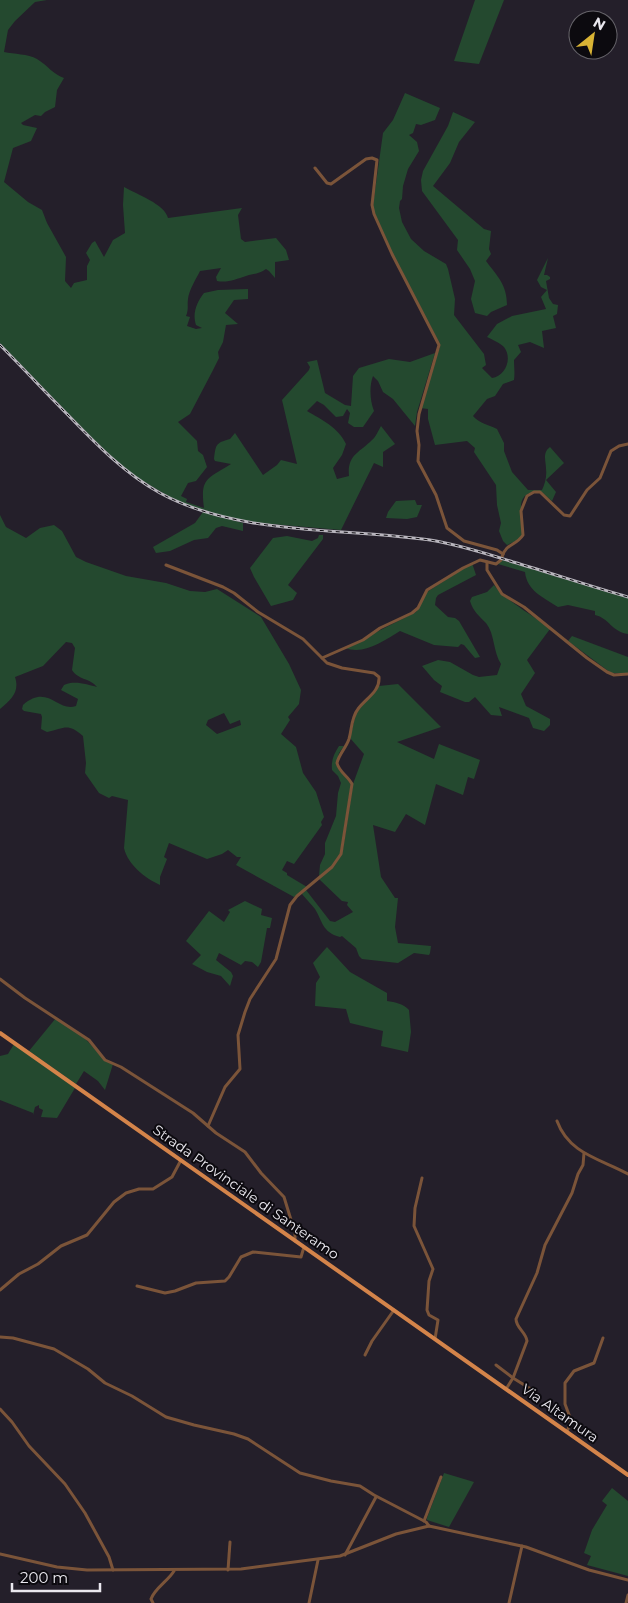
<svg xmlns="http://www.w3.org/2000/svg" width="628" height="1603" font-family="Montserrat,sans-serif">
  <style>
    .green { fill: #24492f; fill-rule: evenodd }
    .lines { fill: none; stroke-linecap: round; stroke-linejoin: round }
    .minor { stroke: #7b5439; stroke-width: 3 }
    .major { stroke: #d4844a; stroke-width: 4 }
    .rail-casing { stroke: #b8b5bd; stroke-width: 3 }
    .rail { stroke: #0c0a0f; stroke-width: 1; stroke-dasharray: 4; stroke-linecap: butt }
    .labels { text-anchor: middle; dominant-baseline: central; stroke-width: 4; stroke-linejoin: round; paint-order: stroke }
    .street-label { font-size: 14px; fill: #eae8ef; stroke: #0c0a0f }
  </style>
  <rect width="100%" height="100%" fill="#241f2a"/>
  <g class="green">
    <path d="M0,0H47L35,2L15,21L8,30L4,52C14,54 28,54 37,59C47,65 54,75 64,78L57,90L55,107L45,112L41,116L35,115L21,123L23,125L37,128L31,141L13,148L4,182L28,202L42,210L47,223L66,257L65,281L71,288L74,283L87,280V266L90,260L86,253L92,243L95,241L104,257L113,240L125,233L123,205L124,187C136,194 165,204 168,218L242,208L238,215L241,239L245,242L276,238L286,250L289,260L275,262V278L269,271L266,269C257,275 254,273 246,276C236,279 228,283 217,281L216,277L221,268L200,271C196,279 189,290 188,299C187,306 189,308 186,316L190,317L187,326L196,329L202,328L196,325C192,313 197,302 204,293L218,290L248,289V299L234,300L225,313L238,324L226,325L223,342L218,352L219,358L212,372L190,414L178,422L197,441L198,451L203,455L207,467L196,481L188,483L181,496L187,499L186,502L204,508C200,478 207,479 231,464L215,461L214,459C216,445 215,443 230,439L235,433L263,475L277,465L281,460L297,464L282,400L309,370L310,367L307,362L317,360L325,393L345,405L351,406L353,376L359,368L389,359L410,362L435,353L417,412L415,426L393,399L383,392L378,381L373,376C369,386 370,401 374,411L363,427H354L348,423L350,413L347,409L343,416L336,417L324,405L317,401L307,411C322,420 338,427 346,444L342,455L333,468L337,479L349,476C347,455 359,453 372,440C376,437 378,431 381,426L395,444L383,452V467L374,463L341,530L247,522L213,514L175,500L131,474L94,440L0,343Z"/>
    <polygon points="475,0 504,0 479,64 454,61"/>
    <path d="M405,93L440,108L435,120L421,125L416,124L413,133L409,135L417,142L419,151L408,169L403,186L402,199L400,201L399,208L402,222L411,239L424,251L446,264L448,269L455,299L454,315L484,354L486,365L482,368L492,378C505,376 513,359 504,347C500,343 491,339 487,337L497,324L512,316L546,309L541,297L547,290L541,287L537,280L548,258L544,275H547L550,277V279L546,281L549,298L553,304L558,305L557,314L553,316L556,328L542,331L544,348L530,342L518,345L521,352L514,360C514,367 515,373 514,380L503,384L495,396L487,399L473,416C479,423 489,425 497,429L504,443V451L512,472L528,490H542C545,484 547,476 546,469C546,461 542,453 550,447L564,463L546,480L556,492L552,501L540,491C506,493 530,524 521,537C518,541 511,543 507,545L503,541L499,531L501,523L497,505L496,485L474,452L475,448L467,441L435,445L428,419V409L420,408L435,356L440,348V344L386,242L374,214L373,205L383,133L393,120Z"/>
    <path d="M453,112L475,122L459,142L450,163L433,186L484,229L491,231L489,249L491,254L486,261C498,277 507,285 507,305L491,312L487,316L475,313L471,299L475,281L470,269L457,250L458,240L422,191L421,180L423,171L448,126Z"/>
    <polygon points="415,500 417,505 422,505 417,517 407,519 386,518 388,512 396,501"/>
    <polygon points="203,512 243,523 243,531 222,526 216,528 208,538 194,540 170,551 156,553 153,547 195,523"/>
    <path d="M0,515L6,527L26,538L40,528L54,525L62,531L76,557L86,562L126,576L166,583L190,591L205,592L217,589L261,617L289,664L301,690L299,704L288,717L290,720L281,734L296,747L303,773L316,792L324,817L321,822L322,825L294,864L287,861L282,870L287,873V875L307,887L294,897L236,865L241,857H237L228,850L222,854L207,859L169,843L164,857L167,859L160,877V885C145,878 128,865 124,848L128,800L112,796L109,798L99,793L85,773L86,763L83,736C67,722 64,729 47,732L41,729L42,717L41,714L24,711L22,709L23,705C48,683 58,713 76,706L78,699L61,690L64,685C75,680 88,685 97,687C90,678 78,680 72,670L75,648L72,643L66,642L43,666L15,677C20,692 11,700 0,709ZM224,713L230,724L240,720L241,725L217,734L206,725L208,720Z"/>
    <polygon points="319,535 323,535 323,539 288,585 297,593 293,600 271,606 254,577 250,568 273,538 287,536 312,541 318,538"/>
    <path d="M502,560L628,598V634C612,632 609,618 595,615V611L568,605L558,607C543,597 527,591 525,572L498,564Z"/>
    <path d="M472,563L476,575L438,595L436,598L435,605L448,617L455,618L459,621L480,657L475,658L464,645L461,644L458,647L434,645L400,631C383,641 365,655 345,648L416,612L427,592Z"/>
    <path d="M494,585C507,602 533,615 550,629L527,660L535,673L521,694L526,706L550,719V725L544,731L533,728L529,718L499,707L502,716L491,715L475,697L469,702H465L440,692L442,686L434,680L422,666L438,660L450,662L473,675L479,677L497,675L501,664C493,652 495,634 486,623C479,616 473,611 470,601L472,597L487,592Z"/>
    <polygon points="572,636 628,657 628,673 611,673 568,641"/>
    <path d="M398,684L441,727L397,742L434,759L439,744L480,760L474,779L468,777L463,795L436,784L425,825L406,814L395,832L373,825L381,877L395,898H398L395,927L398,943L431,946L430,953L429,955L414,953L398,963L362,959L359,956L356,948L342,936L340,937C322,932 323,922 315,909C311,904 306,899 302,894L306,890L330,921L335,922L353,912L347,905L348,902L342,901L319,879L329,871L343,849L353,784L364,754L350,738L356,713L379,686Z"/>
    <path d="M339,746H344L339,753L336,765L351,784L340,854L334,864L319,876L320,865L325,854V843L336,816L338,793L341,783L338,776L332,770C331,760 334,754 339,746Z"/>
    <polygon points="245,901 262,909 261,915 272,918 270,928 267,928 261,962 258,967 252,962 245,961 241,965 219,953 216,960 231,972 233,976 230,986 221,976 207,972 192,964 201,955 186,941 209,911 224,922 230,912 228,910"/>
    <path d="M327,947L350,972L387,993V1001C395,1002 404,1004 409,1010L411,1032L408,1052L381,1046L383,1031L350,1023L346,1009L315,1006L316,983L320,977L313,963Z"/>
    <path d="M56,1018C65,1024 75,1029 83,1037C95,1047 98,1057 113,1064L105,1090L98,1081L84,1071L76,1084L29,1051Z"/>
    <polygon points="14,1044 75,1088 57,1118 41,1117 43,1110 39,1108 39,1105 35,1107 33,1115 33,1113 0,1100 0,1056 8,1054"/>
    <polygon points="444,1473 474,1482 449,1527 427,1520 427,1518"/>
    <polygon points="612,1488 628,1501 628,1576 587,1565 591,1556 584,1553 592,1530 607,1505 602,1501"/>
  </g>
  <g class="lines">
    <g class="minor">
      <polyline points="315,168 327,183 331,184 366,159 372,158 377,160 372,205 374,214 392,254 439,345 419,414 417,431 419,445 418,461 436,495 447,528 464,541 497,550 503,554"/>
      <path d="M502,557C506,543 516,546 523,535L521,511L527,496L534,492H540L564,515L570,516L587,490L600,478L611,451L619,446L628,444"/>
      <polyline points="487,562 487,570 502,594 524,607 587,658 607,672 614,675 628,674"/>
      <path d="M166,565L223,587L234,593L258,612L303,639L327,663L342,668L374,673L379,677C380,692 366,698 358,709C351,718 352,729 349,739C346,748 339,754 337,763C339,772 348,776 352,784L341,854L332,867L297,896L290,905L276,959L250,999L245,1012L238,1035L240,1069L225,1087L208,1126"/>
      <polyline points="322,658 363,640 380,628 412,613 418,608 427,590 463,568 480,560 496,564 501,560"/>
      <polyline points="0,979 25,998 89,1040 105,1060 121,1067 193,1113 216,1133 245,1152 261,1173 284,1197 295,1233 295,1241"/>
      <path d="M557,1121C569,1154 601,1159 628,1174"/>
      <polyline points="422,1178 415,1208 414,1226 433,1269 429,1281 427,1310 429,1315 438,1320 435,1339"/>
      <polyline points="137,1286 165,1293 175,1291 196,1283 225,1281 229,1277 241,1257 253,1252 301,1257 304,1247"/>
      <polyline points="0,1290 19,1274 38,1264 61,1246 87,1235 114,1202 126,1193 139,1189 153,1189 172,1177 181,1160"/>
      <polyline points="0,1337 13,1338 54,1349 88,1369 105,1383 132,1396 166,1417 194,1425 234,1434 248,1439 300,1473 331,1481 360,1486 374,1495 426,1522 429,1526"/>
      <polyline points="365,1355 372,1341 394,1310"/>
      <polyline points="496,1365 513,1378 534,1391"/>
      <path d="M506,1389L513,1378L527,1341C526,1332 516,1328 516,1319L537,1273L545,1245L572,1193L578,1174L583,1165L584,1153"/>
      <polyline points="0,1409 12,1422 29,1446 65,1484 85,1513 109,1557 113,1570"/>
      <polyline points="567,1432 571,1420 565,1404 565,1383 574,1371 594,1363 603,1338"/>
      <polyline points="424,1521 441,1477"/>
      <polyline points="0,1554 57,1567 87,1570 241,1569 340,1556 396,1534 429,1526 526,1547 589,1570 628,1580"/>
      <polyline points="345,1555 376,1497"/>
      <polyline points="228,1570 230,1542"/>
      <path d="M153,1603L151,1599C155,1588 168,1581 174,1571"/>
      <polyline points="309,1603 318,1560"/>
      <polyline points="509,1603 522,1546"/>
      <polyline points="626,1603 628,1595"/>
    </g>
    <polyline class="major" points="0,1033 628,1475"/>
    <defs>
      <path id="rail" d="M0,345C23,368 45,392 68,415C96,444 124,473 160,493C241,537 347,527 436,541C462,546 488,554 513,562C551,573 589,586 628,597"/>
    </defs>
    <use href="#rail" class="rail-casing"/>
    <use href="#rail" class="rail"/>
  </g>
  <g class="labels">
    <g class="street-label">
      <text transform="translate(246 1192) rotate(35)">Strada Provinciale di Santeramo</text>
      <text transform="translate(560 1413) rotate(35)">Via Altamura</text>
    </g>
  </g>
  <g transform="translate(593 35) rotate(30)"><circle r="24" fill="#0c0a0f" stroke="#656369"/>
  <path d="M0-4L9 19L0 12L-9 19Z" fill="#d9b334"/>
  <text y="-8" font-size="14" font-weight="bold" text-anchor="middle" fill="#eae8ef">N</text>
  </g>
  <path d="M12 1583v8h88v-8" fill="none" stroke="#eae8ef" stroke-width="2.5"/>
  <text x="20" y="1583" font-size="15" fill="#eae8ef" stroke="#0c0a0f" stroke-width="4" paint-order="stroke">200 m</text>
</svg>
